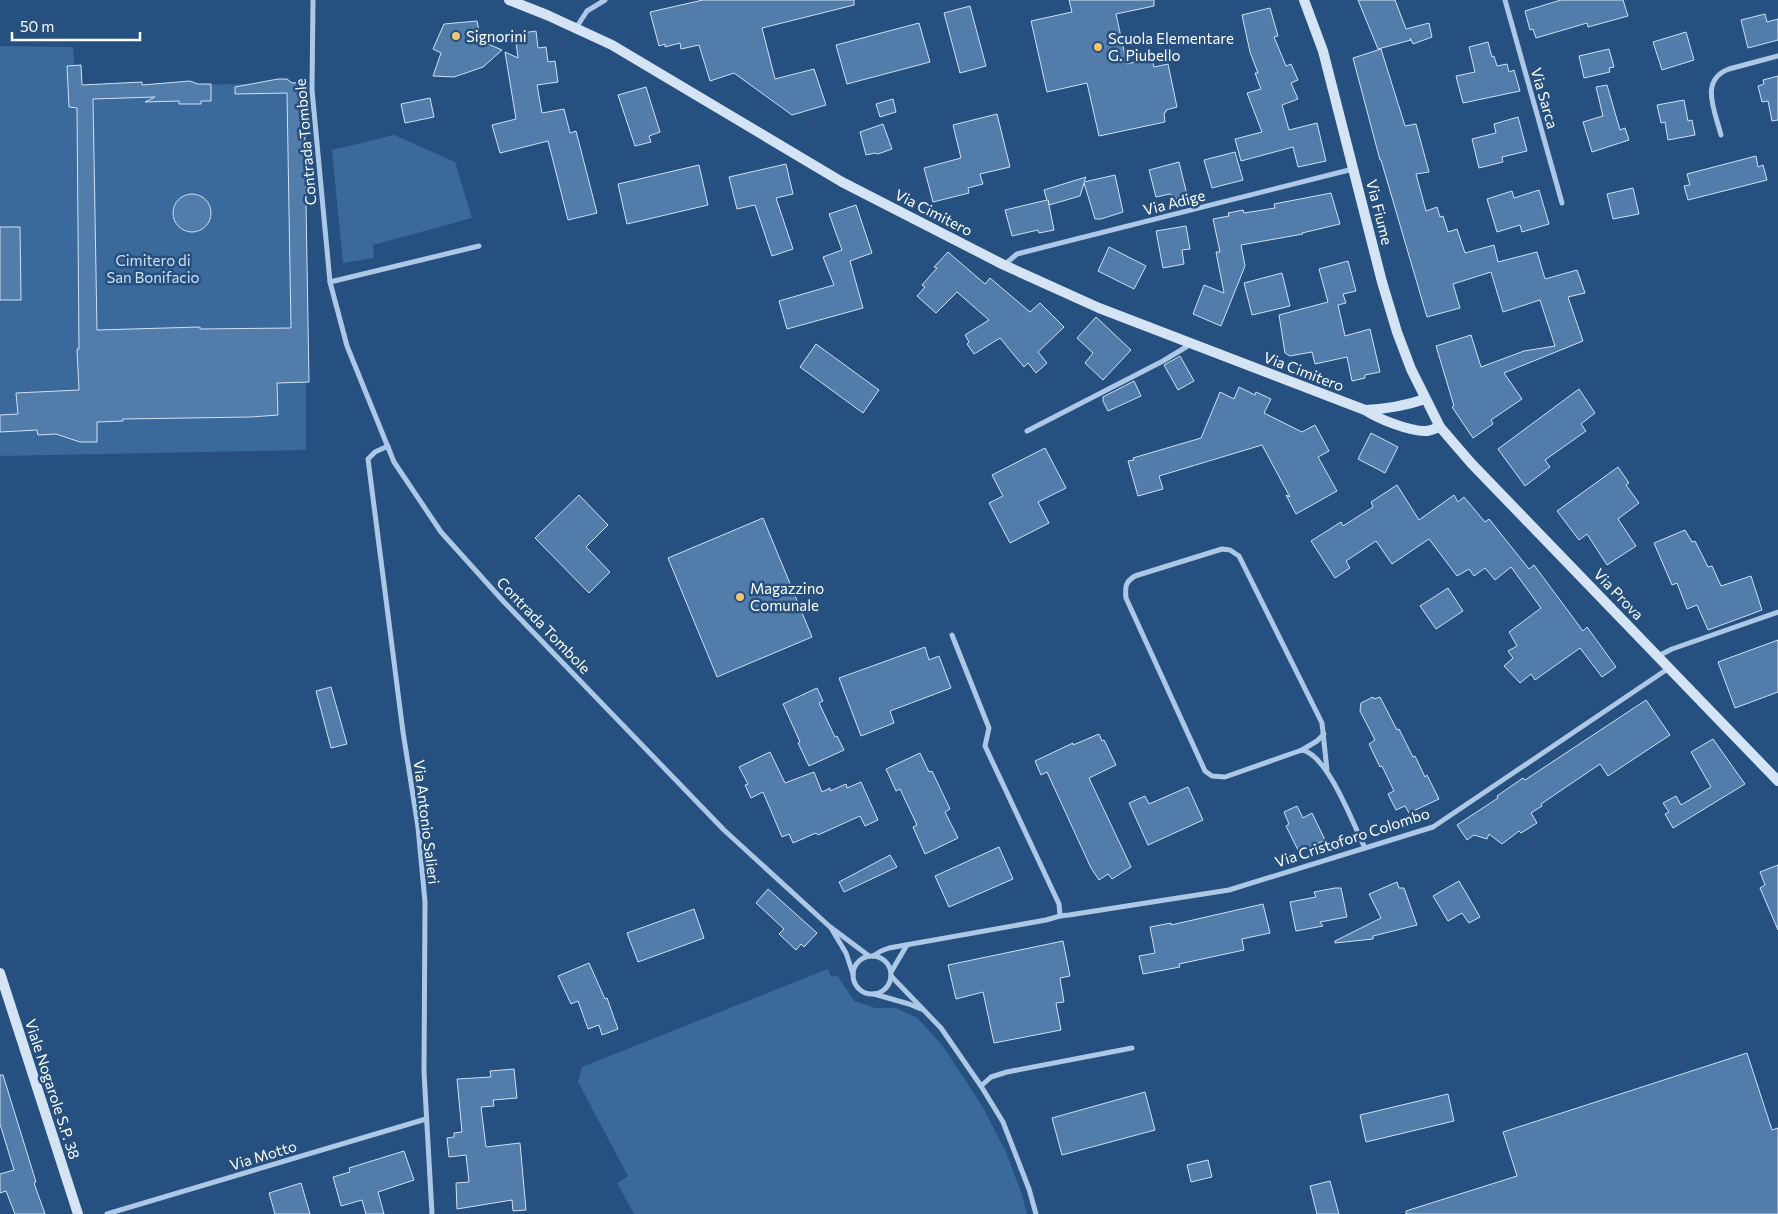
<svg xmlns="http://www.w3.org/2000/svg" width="1778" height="1214" font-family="Commissioner,sans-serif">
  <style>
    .green { fill: #3a6a9c }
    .building { fill: #527ca9; stroke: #cfe1f5 }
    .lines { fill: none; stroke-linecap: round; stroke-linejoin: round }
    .street { stroke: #acc8e6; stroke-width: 5 }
    .secondary { stroke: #d5e4f5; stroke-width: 10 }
    .poi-dot { fill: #efc571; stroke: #26507f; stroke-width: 2 }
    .labels { text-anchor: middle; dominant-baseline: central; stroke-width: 5; stroke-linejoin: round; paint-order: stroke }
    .poi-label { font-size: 15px; fill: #fff; stroke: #26507f; text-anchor: start }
    .street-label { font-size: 15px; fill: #fff; stroke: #26507f }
    .park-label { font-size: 15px; fill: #cfe1f5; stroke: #26507f }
  </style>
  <rect width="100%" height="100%" fill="#26507f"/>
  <g class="green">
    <polygon points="0,46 73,47 76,87 305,83 306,450 0,456"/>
    <polygon points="394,135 455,162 472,218 373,245 374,258 343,263 332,150"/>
    <polygon points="828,969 831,977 837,975 854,1001 875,1008 896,1008 917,1018 943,1046 982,1106 1006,1152 1022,1195 1027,1214 634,1214 617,1183 628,1176 578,1082 582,1067"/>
  </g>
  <g class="building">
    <polygon points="703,0 854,0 854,5 762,28 775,79 814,69 826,105 792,115 734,73 710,81 699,45 681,49 680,43 665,47 665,44 659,46 650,12"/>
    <polygon points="1069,0 1154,0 1154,6 1116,14 1127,64 1152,58 1154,67 1168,64 1177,107 1166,110 1166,112 1164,113 1165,122 1099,136 1087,83 1047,92 1031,21 1072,12"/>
    <polygon points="1358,0 1395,0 1406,29 1429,23 1432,37 1413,44 1410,38 1411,40 1378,49"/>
    <polygon points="1561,0 1623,0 1628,16 1588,27 1587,23 1536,38 1533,29 1530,30 1525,11"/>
    <polygon points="970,6 986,66 960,73 944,13"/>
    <polygon points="1270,8 1278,36 1274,37 1286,66 1291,64 1298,80 1291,83 1298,99 1282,105 1289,130 1317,123 1326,161 1298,167 1293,147 1241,161 1235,139 1262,132 1247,93 1261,89 1255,73 1258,73 1250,52 1242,15"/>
    <polygon points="1765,14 1767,22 1778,19 1778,40 1748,48 1741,20"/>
    <polygon points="477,21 481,41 502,50 483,67 454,77 433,76 441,53 433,49 444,24"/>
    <polygon points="919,23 930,62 847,84 836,45"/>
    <polygon points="536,31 538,48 546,47 548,62 555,61 558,82 537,85 542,113 564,109 570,133 576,131 597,213 568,220 548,141 500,153 492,125 516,119 505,52 518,58 515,34"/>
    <polygon points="1686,32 1694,60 1662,70 1653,42"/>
    <polygon points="1488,42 1492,57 1494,56 1497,66 1507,64 1509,72 1514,70 1520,91 1463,103 1456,76 1475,72 1469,47"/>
    <polygon points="1381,49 1405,126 1416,124 1429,172 1416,174 1426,211 1437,207 1440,217 1443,216 1448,232 1457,229 1465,253 1494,245 1498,262 1537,252 1545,279 1577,270 1585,293 1568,297 1583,341 1504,373 1522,399 1491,420 1493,424 1473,438 1452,407 1454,406 1436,346 1471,335 1481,367 1524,351 1555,346 1540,300 1503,312 1491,272 1453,284 1460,308 1427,317 1381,160 1380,160 1353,58"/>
    <polygon points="1609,49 1614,67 1609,68 1610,72 1584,78 1579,56"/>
    <polygon points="81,65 82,85 142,82 142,85 190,81 198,84 211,84 211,101 201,101 201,104 179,104 179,101 145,102 155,97 93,99 97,330 200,327 200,329 291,328 287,93 235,94 235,87 278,79 287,79 292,83 304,82 309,382 277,383 278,415 251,417 123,419 123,421 97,422 97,442 80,442 56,434 38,435 37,430 0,432 0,415 18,414 16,393 79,390 77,349 79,349 77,108 69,107 67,66"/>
    <polygon points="1778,76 1778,120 1772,121 1768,101 1762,102 1758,86 1764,84 1763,80"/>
    <polygon points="1607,85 1620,130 1625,128 1629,140 1592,152 1583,122 1603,116 1596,87"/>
    <polygon points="646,87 660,132 649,136 651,142 635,146 618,95"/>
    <polygon points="430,98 434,117 405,123 401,104"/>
    <polygon points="893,99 896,112 880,117 876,104"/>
    <polygon points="1684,100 1688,121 1692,120 1695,135 1668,140 1665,122 1661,123 1657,105"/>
    <polygon points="997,114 1010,167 980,174 983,184 968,188 969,193 933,202 924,168 961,158 953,125"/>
    <polygon points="1518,117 1527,151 1502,157 1503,162 1479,168 1472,139 1496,133 1494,124"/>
    <polygon points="883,124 892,149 878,154 875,153 866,155 860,132"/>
    <polygon points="1235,152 1243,180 1212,188 1204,160"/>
    <polygon points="1756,156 1758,167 1763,165 1767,180 1688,200 1684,186 1690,185 1687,174"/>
    <polygon points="1179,162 1187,195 1176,199 1170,194 1156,197 1149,170"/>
    <polygon points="786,164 793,194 776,198 793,249 772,256 755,205 737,209 729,177"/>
    <polygon points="699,165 708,205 627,224 618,184"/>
    <polygon points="1115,175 1123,212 1101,219 1095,219 1084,183 1080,196 1049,205 1048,200 1054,230 1039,233 1038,230 1012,236 1005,210 1047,200 1044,190 1086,177 1084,182"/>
    <polygon points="1633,188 1639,214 1613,219 1607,194"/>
    <polygon points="1539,190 1549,224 1522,232 1520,225 1497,232 1487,199 1512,191 1514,198"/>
    <polygon points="1331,193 1340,224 1302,233 1303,234 1241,245 1245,266 1221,326 1193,314 1204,285 1224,293 1216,252 1220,252 1213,219 1229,216 1228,213 1243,210 1244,213 1275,208 1274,204"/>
    <circle cx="192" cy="213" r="19"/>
    <polygon points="856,205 872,253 850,261 863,308 787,329 779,301 834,285 823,257 842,250 829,214"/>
    <polygon points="1186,226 1190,249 1182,250 1184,264 1163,268 1156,231"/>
    <polygon points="0,227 20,227 21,300 0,300"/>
    <polygon points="1109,247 1146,266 1134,289 1098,271"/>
    <polygon points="948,252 985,284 990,278 1030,312 1040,303 1064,327 1038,352 1047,363 1036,373 1028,363 1024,367 1000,338 974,354 967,344 969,342 965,335 989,320 957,292 936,313 917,296 925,287 922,285 937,268 934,267"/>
    <polygon points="1348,261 1356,291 1343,294 1346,303 1338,305 1345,336 1370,329 1380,372 1365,375 1365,378 1352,381 1347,357 1315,364 1312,352 1290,356 1285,353 1279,315 1328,302 1319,269"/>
    <polygon points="1282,273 1290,306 1252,315 1244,283"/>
    <polygon points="1096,317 1131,350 1103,380 1085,363 1093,353 1077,338"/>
    <polygon points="816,344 879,390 863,413 800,367"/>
    <polygon points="1180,356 1194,381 1178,390 1164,365"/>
    <polygon points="1134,381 1141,396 1108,411 1103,401 1103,397"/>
    <polygon points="1239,387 1255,395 1256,392 1271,399 1264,413 1302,432 1315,425 1329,451 1318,457 1337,491 1296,514 1286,495 1290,497 1262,445 1159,476 1163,489 1138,496 1128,461 1134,460 1133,458 1201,438 1220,392 1234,399"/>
    <polygon points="1579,389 1595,413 1581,424 1586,431 1545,460 1550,467 1525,486 1498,449"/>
    <polygon points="1371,433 1398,447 1385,473 1358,459"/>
    <polygon points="1045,448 1066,488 1038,502 1049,523 1010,543 989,503 1003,496 992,475"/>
    <polygon points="1618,467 1629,483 1626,485 1639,503 1618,519 1636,546 1607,565 1587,534 1579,540 1557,511"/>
    <polygon points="1397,485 1419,520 1454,495 1458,502 1464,497 1485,522 1489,519 1529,569 1534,565 1583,631 1587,627 1616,667 1602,677 1580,648 1535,680 1531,674 1520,683 1504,666 1513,658 1508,651 1517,646 1509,632 1541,608 1511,567 1495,580 1485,568 1474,576 1469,569 1457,576 1429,539 1392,564 1376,541 1346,561 1350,568 1335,578 1311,541 1341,522 1343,526 1373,507 1371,502"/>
    <polygon points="579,495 608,525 586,547 610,572 589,593 535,538"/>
    <polygon points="763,518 812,637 717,677 668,558"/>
    <polygon points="1685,530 1692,542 1695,541 1708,567 1712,566 1721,586 1751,576 1762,610 1708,630 1697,605 1687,609 1677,583 1672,585 1654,543"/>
    <polygon points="1448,588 1463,611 1436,629 1420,606"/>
    <polygon points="1778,640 1778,692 1735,708 1718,662"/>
    <polygon points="925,647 929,660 939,656 951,688 890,711 894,723 861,736 839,678"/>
    <polygon points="331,687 347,744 331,748 316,691"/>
    <polygon points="817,688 823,701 819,703 835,737 837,736 844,750 809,766 798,743 800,742 783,704"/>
    <polygon points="1373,697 1374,699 1380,697 1397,730 1399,729 1413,757 1415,756 1425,777 1427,775 1439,799 1409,813 1405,806 1396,810 1388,794 1394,791 1382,766 1380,767 1369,744 1375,740 1360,711 1361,703"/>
    <polygon points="1646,700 1670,735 1608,776 1600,764 1541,804 1542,806 1531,813 1537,823 1521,833 1519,831 1502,844 1489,834 1487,839 1474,835 1467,840 1457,825 1498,798 1497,796 1523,778 1525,780"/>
    <polygon points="1099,734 1102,741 1104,740 1116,765 1089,778 1131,867 1112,879 1108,874 1099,880 1091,868 1047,772 1041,775 1035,761 1073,743 1073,745"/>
    <polygon points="1713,739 1745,784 1673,828 1665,814 1669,812 1663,803 1676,796 1681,805 1711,787 1691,752"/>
    <polygon points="770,752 785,783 814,772 822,792 830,788 830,791 846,784 847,788 861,782 878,820 865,826 860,816 818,835 816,833 793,843 789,834 782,837 763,792 751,798 745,785 748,784 739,767"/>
    <polygon points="920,753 929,772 932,771 950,809 945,812 958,838 925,854 913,827 917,825 900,789 896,791 886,769"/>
    <polygon points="1188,787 1203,820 1148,845 1129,803 1145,796 1149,804"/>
    <polygon points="1297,806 1303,818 1312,813 1325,840 1299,852 1286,826 1289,824 1284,812"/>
    <polygon points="999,847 1013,879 949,907 935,876"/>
    <polygon points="890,855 897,867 844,892 839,882"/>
    <polygon points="1778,865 1778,930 1760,888 1765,885 1760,872"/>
    <polygon points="1459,881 1480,917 1469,923 1462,913 1448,921 1433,896"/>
    <polygon points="1397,882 1399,888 1404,888 1417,925 1373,936 1373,939 1335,943 1335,941 1381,918 1369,894"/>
    <polygon points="1335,888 1341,888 1347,917 1320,922 1323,926 1296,931 1290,902 1316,897 1314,892"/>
    <polygon points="768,889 817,933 804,947 801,944 796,950 779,934 784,929 756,903"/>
    <polygon points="1263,904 1270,933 1242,939 1244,950 1179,964 1180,967 1143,974 1139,956 1155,953 1150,927 1171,923 1171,925"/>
    <polygon points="694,909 704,938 638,962 627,933"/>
    <polygon points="1063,941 1070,976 1060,978 1064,1002 1056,1003 1061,1030 994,1043 983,992 956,999 948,965"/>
    <polygon points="589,963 605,999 607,998 618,1029 602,1035 599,1025 588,1029 578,1001 571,1004 558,976"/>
    <polygon points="1747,1053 1772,1130 1778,1128 1778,1214 1406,1214 1406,1211 1517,1176 1503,1132"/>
    <polygon points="514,1069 517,1098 493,1100 494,1106 481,1107 486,1147 520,1143 526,1210 513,1211 512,1200 457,1209 456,1183 469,1182 466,1155 449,1157 447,1138 454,1137 454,1133 462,1132 457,1079 491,1077 490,1071"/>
    <polygon points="0,1075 3,1075 36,1182 34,1183 45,1214 15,1214 6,1191 0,1193 0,1174 14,1170 0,1124"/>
    <polygon points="1145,1092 1155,1130 1062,1155 1052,1118"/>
    <polygon points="1448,1094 1454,1121 1366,1142 1360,1115"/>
    <polygon points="404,1151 414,1180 378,1192 384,1214 366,1214 362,1200 341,1206 333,1177 350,1172 349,1168"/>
    <polygon points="1208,1160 1212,1177 1191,1182 1187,1165"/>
    <polygon points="1330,1181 1339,1214 1317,1214 1310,1186"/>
    <polygon points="301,1183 310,1214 275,1214 269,1193"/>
  </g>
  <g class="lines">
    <g class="street">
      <polyline points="313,0 312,90 330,282 347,346 394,462 441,532 504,602 724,830 829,926 869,956"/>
      <polyline points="1505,0 1562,203"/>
      <polyline points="576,28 587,11 605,0"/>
      <path d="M1721,135C1715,111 1699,80 1729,69L1778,56"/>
      <polyline points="1004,265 1017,254 1353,169"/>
      <polyline points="330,282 479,246"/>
      <polyline points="1027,431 1163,361 1191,344"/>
      <polyline points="388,446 375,452 368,459 403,732 418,827 425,902 424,1072 432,1214"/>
      <polyline points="952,635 989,728 985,746 1059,904 1060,915"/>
      <polyline points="1658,656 1672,649 1778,612"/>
      <polyline points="1302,750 1317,741 1324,734"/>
      <path d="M1327,770L1322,723L1239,556L1230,550L1222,549L1135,576C1125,582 1125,587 1126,598L1205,771L1212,776L1225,777L1302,750C1328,755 1353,824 1365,848"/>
      <polyline points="831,928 846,953 853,974"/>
      <path d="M873,956L881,951L889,948L1046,920C1055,918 1060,915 1069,915L1229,890L1433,827L1669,668"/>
      <circle cx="872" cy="975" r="19"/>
      <polyline points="891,972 907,945"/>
      <polyline points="891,976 941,1028 981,1086 1003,1122 1029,1189 1036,1214"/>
      <polyline points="874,994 909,1004 921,1009"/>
      <polyline points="981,1086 991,1077 1007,1072 1132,1048"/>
      <polyline points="107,1214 426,1119"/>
    </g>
    <g class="secondary">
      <path d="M509,0L547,15L612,45L842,182L1004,265L1099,308L1365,410C1378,419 1409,431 1425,431C1430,431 1436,428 1440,427"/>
      <polyline points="1304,0 1323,51 1382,282 1397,332 1411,369 1440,427 1471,463 1778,781"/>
      <path d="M1365,410C1386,409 1405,406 1425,399"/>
      <polyline points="0,973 78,1214"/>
    </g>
  </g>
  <g class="poi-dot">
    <circle cx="456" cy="36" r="5"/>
    <circle cx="1098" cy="47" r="5"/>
    <circle cx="740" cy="597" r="5"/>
  </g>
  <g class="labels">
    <g class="poi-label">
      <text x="466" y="36">Signorini</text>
      <text x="1108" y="38">Scuola Elementare<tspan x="1108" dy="17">G. Piubello</tspan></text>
      <text x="750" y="588">Magazzino<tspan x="750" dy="17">Comunale</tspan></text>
    </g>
    <g class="street-label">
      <text transform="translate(1545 98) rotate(74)">Via Sarca</text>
      <text transform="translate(305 142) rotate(-95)">Contrada Tombole</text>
      <text transform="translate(1174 202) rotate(-14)">Via Adige</text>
      <text transform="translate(934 212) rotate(27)">Via Cimitero</text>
      <text transform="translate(1380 212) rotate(76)">Via Fiume</text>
      <text transform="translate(1304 371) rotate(21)">Via Cimitero</text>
      <text transform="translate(1619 594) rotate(46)">Via Prova</text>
      <text transform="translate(544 625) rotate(46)">Contrada Tombole</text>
      <text transform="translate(427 822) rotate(83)">Via Antonio Salieri</text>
      <text transform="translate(1352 837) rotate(-18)">Via Cristoforo Colombo</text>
      <text transform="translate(53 1089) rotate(72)">Viale Nogarole S.P. 38</text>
      <text transform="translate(263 1155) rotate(-17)">Via Motto</text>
    </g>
    <g class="park-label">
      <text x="153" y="260">Cimitero di<tspan x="153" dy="17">San Bonifacio</tspan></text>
    </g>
  </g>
  <path d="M12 32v8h128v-8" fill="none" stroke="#ffffff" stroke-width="2.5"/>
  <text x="20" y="32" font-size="15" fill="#ffffff" stroke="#26507f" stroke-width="4" paint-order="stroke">50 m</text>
</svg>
